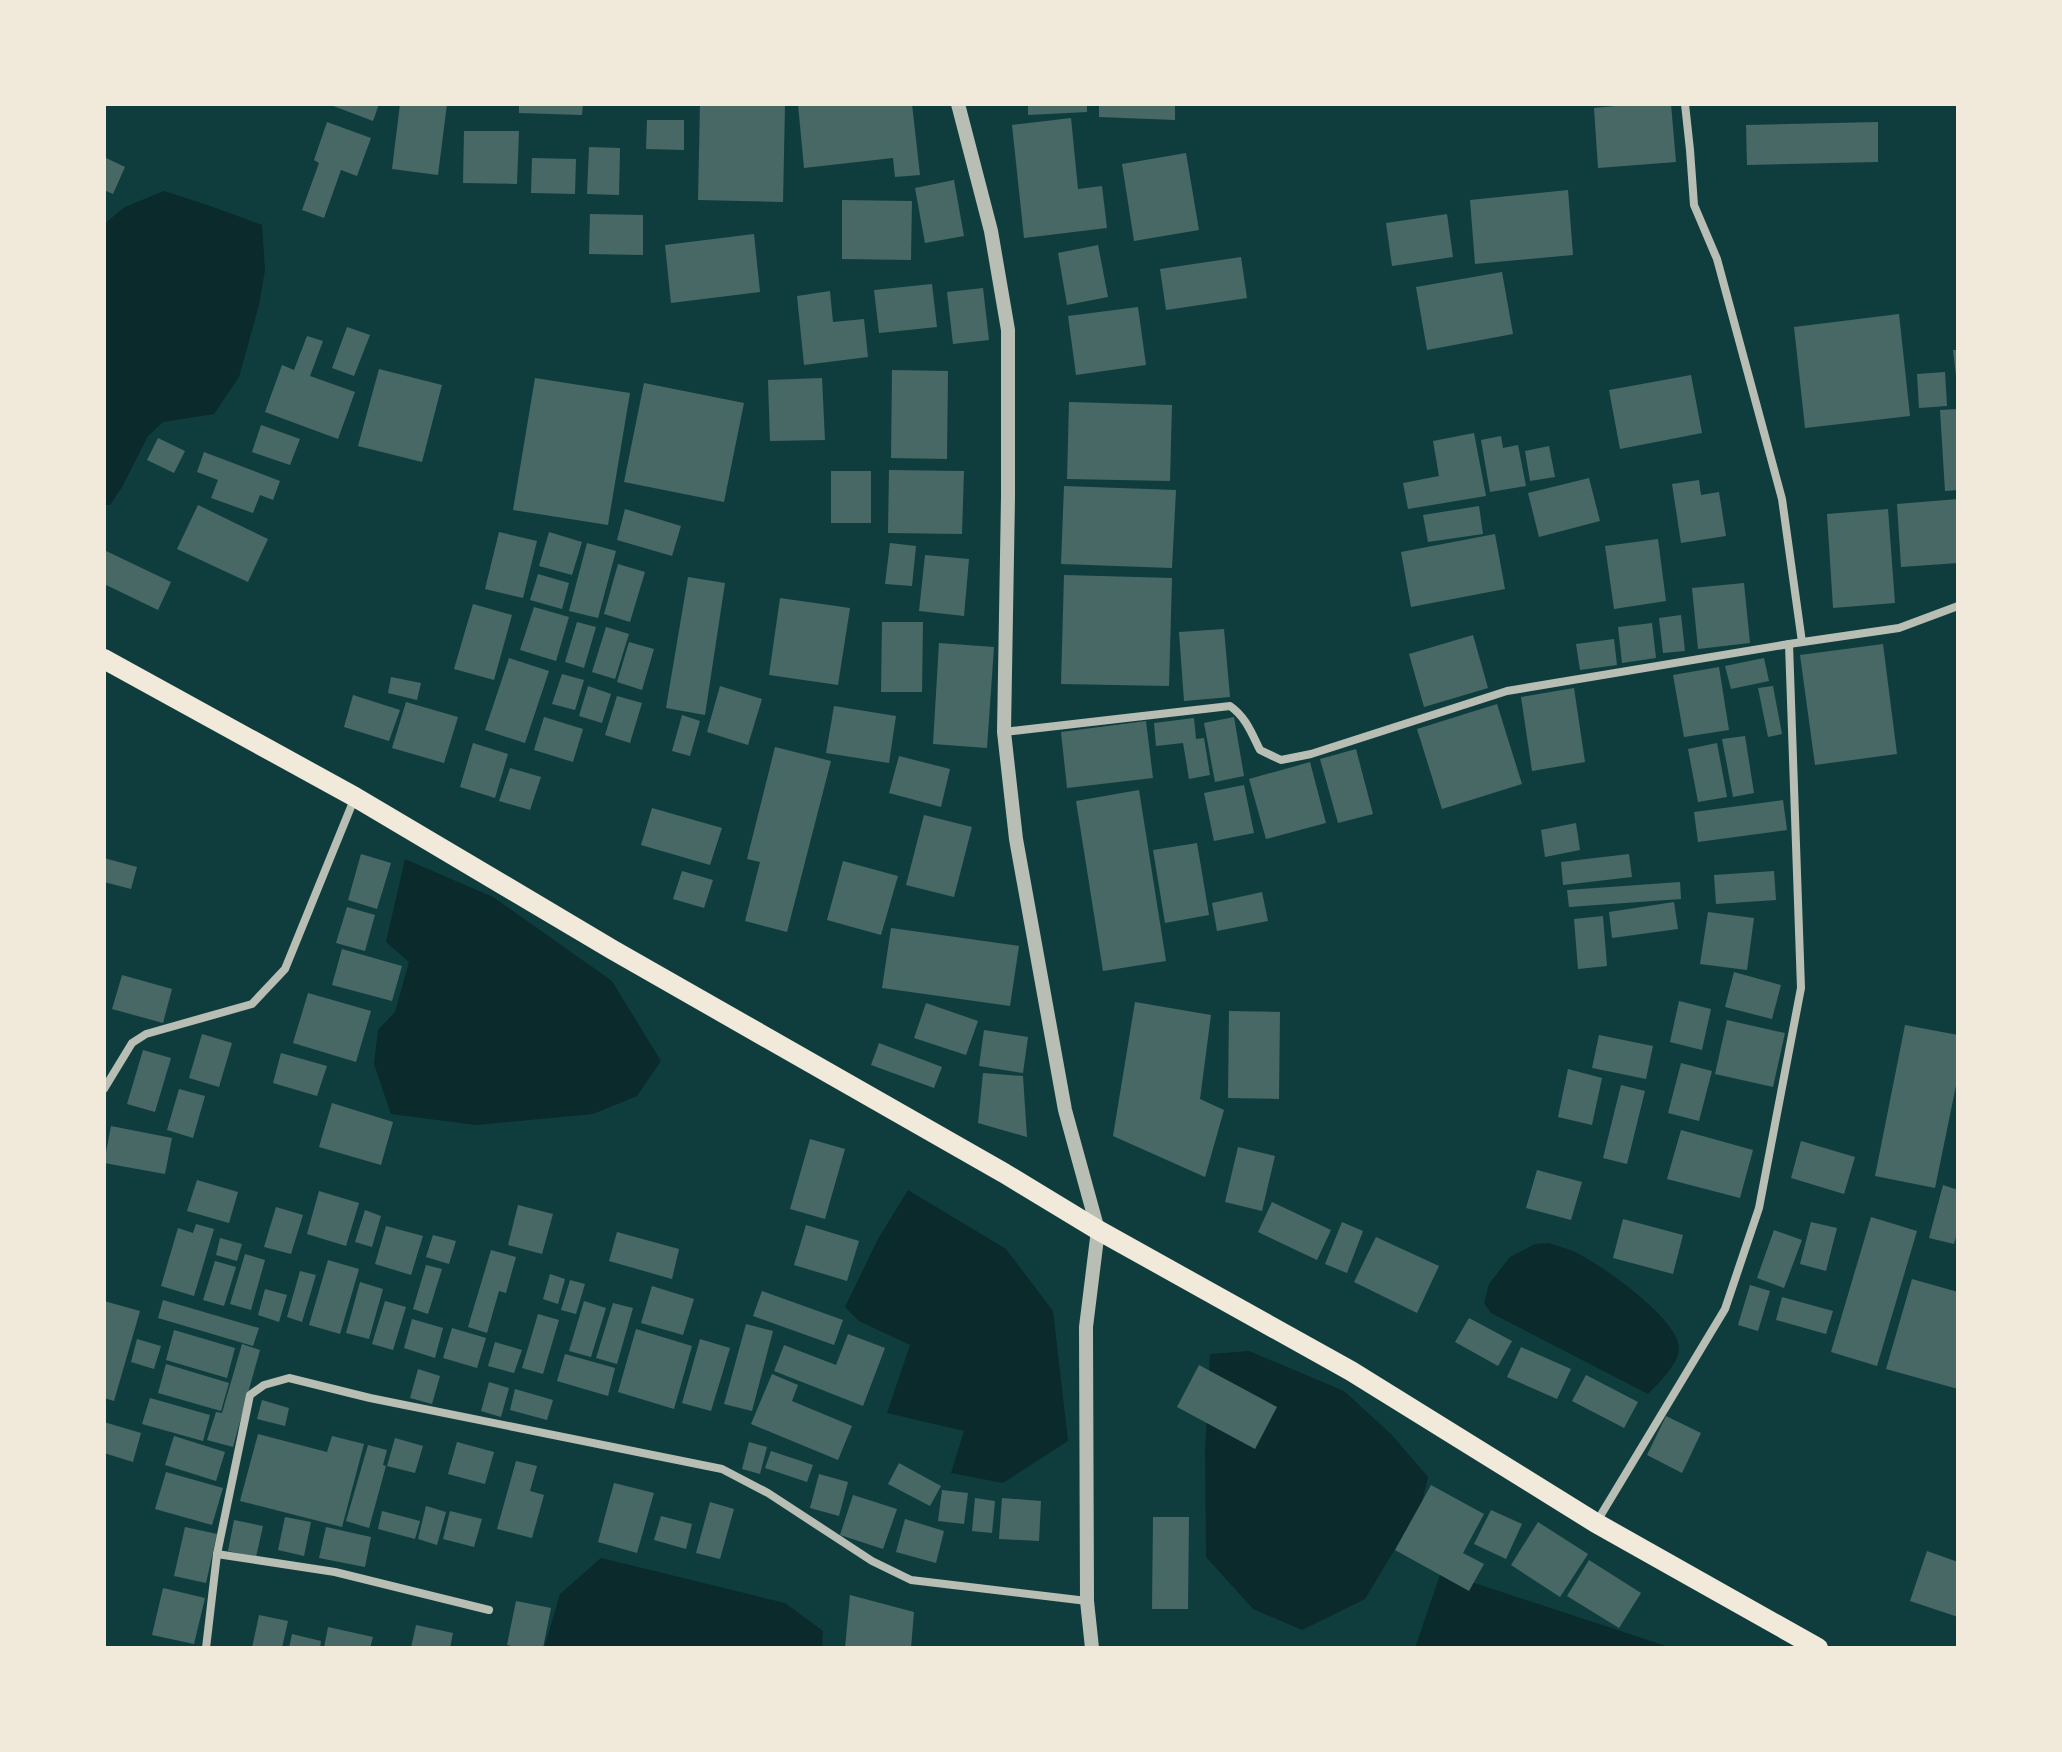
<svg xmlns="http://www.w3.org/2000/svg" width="2062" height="1752" font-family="Cabin,sans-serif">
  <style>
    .water { fill: #0a2a2b }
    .building { fill: #486865 }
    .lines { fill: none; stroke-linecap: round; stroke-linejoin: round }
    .minor { stroke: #b8beb3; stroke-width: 8 }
    .tertiary { stroke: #b8beb3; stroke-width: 14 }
    .primary { stroke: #f1e9da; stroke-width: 20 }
  </style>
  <rect width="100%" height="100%" fill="#0f3d3e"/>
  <g class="water">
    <polygon points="164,191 213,207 262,225 265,270 259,305 239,377 214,414 163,422 148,436 122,487 110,505 104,505 104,224 125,207"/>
    <polygon points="405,859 493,897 612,981 661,1061 637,1096 593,1114 476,1125 391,1114 374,1064 378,1030 395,1012 409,962 386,942"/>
    <polygon points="908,1190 1006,1249 1053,1311 1068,1441 1003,1483 951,1473 964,1431 887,1413 910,1345 859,1321 845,1307 878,1239"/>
    <path d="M1549,1243C1557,1246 1565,1248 1573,1251C1599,1263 1680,1319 1679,1349C1679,1363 1658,1384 1648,1394L1491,1313L1484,1303L1489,1284L1510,1257L1535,1244Z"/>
    <polygon points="1249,1351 1344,1391 1391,1434 1428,1477 1421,1506 1365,1599 1302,1630 1253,1609 1206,1557 1205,1449 1210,1354"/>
    <polygon points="601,1558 785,1603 823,1631 822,1648 544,1648 560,1594"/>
    <polygon points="1441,1572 1672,1648 1415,1648"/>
  </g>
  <g class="building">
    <polygon points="328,104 379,104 373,121"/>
    <polygon points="400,104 447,104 438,175 392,169"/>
    <polygon points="519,104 583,104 582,115 519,113"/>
    <polygon points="700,104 785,105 783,202 698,200"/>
    <polygon points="798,104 912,104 920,175 895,177 893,158 804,168"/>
    <polygon points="1028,104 1087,104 1087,112 1028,115"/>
    <polygon points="1099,104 1175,104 1175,120 1099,117"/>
    <polygon points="1637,104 1671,104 1676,162 1598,168 1594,108"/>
    <polygon points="1071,118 1078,189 1102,186 1107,228 1024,238 1012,125"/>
    <polygon points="647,120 684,120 684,150 646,149"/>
    <polygon points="327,122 371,138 357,176 341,170 324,218 302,210 319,163 314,160"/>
    <polygon points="1878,122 1878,162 1747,165 1746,125"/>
    <polygon points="464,131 519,131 517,184 463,183"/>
    <polygon points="589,147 620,148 619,195 587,194"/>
    <polygon points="1186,153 1199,230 1134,241 1122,164"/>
    <polygon points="104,157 125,167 113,194 104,190"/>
    <polygon points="532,158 576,159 575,194 531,193"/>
    <polygon points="954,180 964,236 925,243 915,188"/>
    <polygon points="1568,190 1573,255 1475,264 1470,200"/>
    <polygon points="842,200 912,201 911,260 842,259"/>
    <polygon points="590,214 643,215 643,255 589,254"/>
    <polygon points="1447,214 1453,257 1392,266 1386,223"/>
    <polygon points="754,234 760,292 671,303 665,245"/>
    <polygon points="1098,245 1108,297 1067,305 1058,253"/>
    <polygon points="1241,257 1247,298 1166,310 1160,269"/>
    <polygon points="1502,272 1513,334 1427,350 1416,287"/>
    <polygon points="932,284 937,327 879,333 874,290"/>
    <polygon points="983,288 989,340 953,344 947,292"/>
    <polygon points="830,291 833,322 864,319 868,357 804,365 797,296"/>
    <polygon points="1138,307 1146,365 1076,375 1068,316"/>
    <polygon points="1899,314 1910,416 1805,428 1794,327"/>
    <polygon points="347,327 370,335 354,376 332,368"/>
    <polygon points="307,336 323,341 310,376 355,392 338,439 265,412 282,365 294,370"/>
    <polygon points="1953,350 1958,350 1958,376 1956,376"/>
    <polygon points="379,369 442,385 422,462 358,446"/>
    <polygon points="892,370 948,371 947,459 891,458"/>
    <polygon points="1945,372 1947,406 1919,408 1917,374"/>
    <polygon points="1691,375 1702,433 1620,449 1609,390"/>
    <polygon points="535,378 630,393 608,525 513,510"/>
    <polygon points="822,378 825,440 770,441 768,380"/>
    <polygon points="644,383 744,403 724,502 624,482"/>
    <polygon points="1069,402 1172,405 1170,481 1067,479"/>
    <polygon points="1958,409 1958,490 1945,491 1940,410"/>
    <polygon points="261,425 300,439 290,465 252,452"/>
    <polygon points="1474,433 1486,496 1408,509 1403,483 1439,476 1433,441"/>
    <polygon points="1501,436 1503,448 1518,445 1526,486 1490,492 1481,440"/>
    <polygon points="158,438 185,451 174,473 147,460"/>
    <polygon points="1549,446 1555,477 1530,481 1525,451"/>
    <polygon points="204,452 280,481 273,500 260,495 253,513 211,498 218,480 197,472"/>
    <polygon points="889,470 964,471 962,534 888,533"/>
    <rect x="831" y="471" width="40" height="52"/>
    <polygon points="1589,478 1600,521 1539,537 1528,493"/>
    <polygon points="1699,480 1701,495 1719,492 1726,536 1681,543 1672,484"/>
    <polygon points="1064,486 1176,490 1172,568 1061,564"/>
    <polygon points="1958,499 1958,563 1901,567 1897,504"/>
    <polygon points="198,505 268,539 248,582 177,549"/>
    <polygon points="1479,506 1483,534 1428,542 1423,515"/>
    <polygon points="625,509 681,526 672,556 617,540"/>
    <polygon points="1888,509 1895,603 1833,608 1827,514"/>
    <polygon points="499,532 537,541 523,598 485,589"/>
    <polygon points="549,532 582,542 572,575 539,566"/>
    <polygon points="1495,534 1505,589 1411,607 1401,552"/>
    <polygon points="1658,539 1666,601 1614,609 1605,546"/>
    <polygon points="587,543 616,551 598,618 569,611"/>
    <polygon points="890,543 916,546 912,586 885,584"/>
    <polygon points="104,550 171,582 158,610 104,584"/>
    <polygon points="925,555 969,559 964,616 919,611"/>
    <polygon points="618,564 645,572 630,622 604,614"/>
    <polygon points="538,574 569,583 562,609 530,600"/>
    <polygon points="1064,575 1172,578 1169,686 1061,684"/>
    <polygon points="688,577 725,583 705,715 666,708"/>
    <polygon points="1744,583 1750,643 1698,649 1692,588"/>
    <polygon points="780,598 850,608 838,685 769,675"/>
    <polygon points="473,604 512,615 494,680 454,669"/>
    <polygon points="534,607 569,617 556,661 520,650"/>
    <polygon points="1681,615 1685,651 1663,653 1659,618"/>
    <polygon points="577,622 596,627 584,668 565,662"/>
    <polygon points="882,622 923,622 922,692 881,692"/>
    <polygon points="1652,623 1656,658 1622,663 1618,627"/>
    <polygon points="606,627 629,634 615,679 592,672"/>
    <polygon points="1224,629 1230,697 1184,701 1179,632"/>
    <polygon points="1473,635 1488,688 1424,707 1409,654"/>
    <polygon points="1614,639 1617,665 1580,670 1576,644"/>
    <polygon points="629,642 654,649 642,690 617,682"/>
    <polygon points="939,643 994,647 987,748 933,744"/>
    <polygon points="1883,644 1897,754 1815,765 1800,655"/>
    <polygon points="509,658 549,671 525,743 485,730"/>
    <polygon points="1764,658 1769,681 1731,689 1725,666"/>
    <polygon points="1719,667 1729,730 1684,737 1673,675"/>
    <polygon points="562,674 584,680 575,710 552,704"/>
    <polygon points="391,677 421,683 417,700 388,693"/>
    <polygon points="588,686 611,694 602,723 579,716"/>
    <polygon points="720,686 762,699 748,745 707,732"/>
    <polygon points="1773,686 1782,734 1768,737 1758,688"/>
    <polygon points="1574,688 1585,762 1532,771 1521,697"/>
    <polygon points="353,695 400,710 389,741 344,727"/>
    <polygon points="617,696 642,703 630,743 605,735"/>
    <polygon points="406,702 458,717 444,763 392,748"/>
    <polygon points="1497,704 1522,784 1442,809 1417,729"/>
    <polygon points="834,706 896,716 889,763 826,753"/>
    <polygon points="682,715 700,721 690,756 672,751"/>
    <polygon points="544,717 583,729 573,762 534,750"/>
    <polygon points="1234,717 1244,776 1215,782 1204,723"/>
    <polygon points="1194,718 1196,739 1204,738 1210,775 1189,779 1183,743 1156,746 1154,723"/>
    <polygon points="1146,721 1153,778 1067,788 1061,732"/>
    <polygon points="1745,736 1754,793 1733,797 1722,739"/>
    <polygon points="473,743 508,754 495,798 460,787"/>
    <polygon points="1717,743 1727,797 1698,802 1688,749"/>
    <polygon points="775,747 831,761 787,932 745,921 760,862 747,859"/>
    <polygon points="1356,749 1373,814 1338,823 1320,759"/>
    <polygon points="899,756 950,769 941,807 889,793"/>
    <polygon points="1310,762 1326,823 1266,839 1249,779"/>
    <polygon points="510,768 541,777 530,810 499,801"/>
    <polygon points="1244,785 1254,833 1214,841 1204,793"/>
    <polygon points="1139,790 1166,961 1103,971 1076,801"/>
    <polygon points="1783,800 1787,830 1698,842 1694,812"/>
    <polygon points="652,808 722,828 710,865 641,845"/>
    <polygon points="924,815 972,827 954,897 906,885"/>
    <polygon points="1576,823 1580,850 1545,857 1541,830"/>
    <polygon points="1197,843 1209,915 1165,923 1153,850"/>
    <polygon points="361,854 391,863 377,909 348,900"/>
    <polygon points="1629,854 1632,877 1563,885 1561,862"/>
    <polygon points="104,858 137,867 131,889 104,882"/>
    <polygon points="843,861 898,876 881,935 827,920"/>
    <polygon points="682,871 713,880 704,908 673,899"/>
    <polygon points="1774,871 1776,900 1716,904 1714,875"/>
    <polygon points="1680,882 1681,899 1569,907 1567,890"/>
    <polygon points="1262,892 1268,921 1217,931 1212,903"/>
    <polygon points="1674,902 1678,929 1612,938 1609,912"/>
    <polygon points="347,907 375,915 365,951 336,943"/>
    <polygon points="1708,912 1754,918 1747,970 1700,964"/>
    <polygon points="1603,916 1607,966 1578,969 1574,919"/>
    <polygon points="891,928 1019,946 1010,1006 882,988"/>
    <polygon points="342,949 402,966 392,1001 332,985"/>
    <polygon points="1734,972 1781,985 1772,1019 1725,1007"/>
    <polygon points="122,975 172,989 163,1023 112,1009"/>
    <polygon points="308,993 371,1011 356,1062 293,1043"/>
    <polygon points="1679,1001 1711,1009 1702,1050 1670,1042"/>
    <polygon points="1135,1002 1211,1015 1200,1099 1224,1110 1205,1177 1113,1136"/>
    <polygon points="926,1003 978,1021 966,1055 914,1038"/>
    <polygon points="1229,1011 1280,1012 1279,1099 1228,1098"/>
    <polygon points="1727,1020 1785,1033 1773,1087 1715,1074"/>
    <polygon points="1905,1025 1958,1035 1958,1076 1935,1188 1875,1176"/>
    <polygon points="984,1030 1028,1037 1023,1073 979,1066"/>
    <polygon points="202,1034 232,1043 219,1087 189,1078"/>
    <polygon points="1599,1035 1653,1046 1646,1079 1592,1068"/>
    <polygon points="879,1043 942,1067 934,1088 871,1065"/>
    <polygon points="143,1050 171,1058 155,1112 127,1104"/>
    <polygon points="281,1053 327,1066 317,1096 273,1083"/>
    <polygon points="1681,1063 1712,1071 1699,1121 1668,1113"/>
    <polygon points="1568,1069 1602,1078 1592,1125 1558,1117"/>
    <polygon points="983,1073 1023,1076 1027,1137 978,1123"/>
    <polygon points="1621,1085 1645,1091 1627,1164 1603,1158"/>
    <polygon points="179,1089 205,1096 193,1138 167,1130"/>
    <polygon points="332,1103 393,1122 381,1165 319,1147"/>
    <polygon points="111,1126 172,1138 165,1174 104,1163"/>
    <polygon points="1681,1130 1753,1150 1740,1198 1667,1179"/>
    <polygon points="810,1139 845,1149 825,1219 790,1209"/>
    <polygon points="1801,1141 1855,1157 1844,1194 1791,1178"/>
    <polygon points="1238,1147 1275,1156 1262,1211 1225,1202"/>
    <polygon points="1537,1170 1582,1182 1571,1220 1526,1208"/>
    <polygon points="197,1180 238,1192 229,1223 187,1211"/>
    <polygon points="1943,1185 1958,1190 1958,1230 1954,1244 1929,1238"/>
    <polygon points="319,1191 359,1203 346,1246 307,1234"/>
    <polygon points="1272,1202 1331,1230 1317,1260 1258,1232"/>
    <polygon points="518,1205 553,1214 542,1254 508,1245"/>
    <polygon points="276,1207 303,1215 291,1254 264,1247"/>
    <polygon points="365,1210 381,1216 372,1247 355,1242"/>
    <polygon points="1871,1217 1917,1231 1877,1366 1831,1352"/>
    <polygon points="1623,1219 1683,1235 1673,1274 1613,1258"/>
    <polygon points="1342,1222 1363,1231 1347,1273 1325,1264"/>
    <polygon points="1811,1222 1837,1228 1826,1271 1800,1264"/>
    <polygon points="196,1224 214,1229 194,1296 161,1286 178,1228 193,1233"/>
    <polygon points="806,1225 859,1241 847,1281 794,1265"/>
    <polygon points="386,1226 423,1236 411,1275 375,1264"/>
    <polygon points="1774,1230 1802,1240 1784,1288 1757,1278"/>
    <polygon points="617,1232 679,1249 672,1279 609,1261"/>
    <polygon points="433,1235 456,1241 449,1264 426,1257"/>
    <polygon points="1376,1237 1439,1266 1417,1313 1354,1282"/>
    <polygon points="220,1238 242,1244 237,1261 216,1255"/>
    <polygon points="491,1250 516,1257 506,1293 499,1291 487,1333 468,1327"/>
    <polygon points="245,1254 265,1260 251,1310 230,1304"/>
    <polygon points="328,1260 359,1269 340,1334 309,1325"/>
    <polygon points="215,1261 236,1267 224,1306 203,1300"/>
    <polygon points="426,1265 442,1269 428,1314 413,1309"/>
    <polygon points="300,1271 316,1275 302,1322 287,1317"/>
    <polygon points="550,1274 565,1279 558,1304 543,1299"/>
    <polygon points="1912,1279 1958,1292 1958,1389 1886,1369"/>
    <polygon points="570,1280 585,1284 576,1314 561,1310"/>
    <polygon points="360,1282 383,1289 369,1339 346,1333"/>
    <polygon points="1750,1285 1770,1291 1758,1331 1738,1325"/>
    <polygon points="652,1286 694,1299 683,1335 641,1323"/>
    <polygon points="265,1289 287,1295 279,1322 258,1315"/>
    <polygon points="762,1291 843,1320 834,1345 753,1316"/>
    <polygon points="1782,1297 1833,1311 1826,1334 1776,1320"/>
    <polygon points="163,1300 259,1328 253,1346 158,1318"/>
    <polygon points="104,1301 140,1311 114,1401 104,1398"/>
    <polygon points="385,1301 406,1307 393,1350 372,1344"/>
    <polygon points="584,1301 606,1308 591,1357 569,1351"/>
    <polygon points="613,1303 633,1308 617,1364 596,1358"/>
    <polygon points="538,1314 559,1320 543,1374 522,1368"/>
    <polygon points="1469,1318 1512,1341 1498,1366 1455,1342"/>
    <polygon points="412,1319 443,1328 435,1358 404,1348"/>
    <polygon points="746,1324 773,1331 752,1411 724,1404"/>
    <polygon points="452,1328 486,1338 477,1368 443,1358"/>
    <polygon points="636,1329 692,1346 674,1409 618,1392"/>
    <polygon points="174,1330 235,1348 227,1378 166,1360"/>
    <polygon points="848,1334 885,1348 863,1406 774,1371 784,1345 836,1365"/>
    <polygon points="137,1339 161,1346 154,1369 131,1362"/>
    <polygon points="700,1339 730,1348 711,1411 682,1403"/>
    <polygon points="495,1342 522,1350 514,1373 488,1366"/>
    <polygon points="242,1344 260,1350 233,1447 207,1440 216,1412 222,1413"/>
    <polygon points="1521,1347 1571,1369 1557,1399 1507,1377"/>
    <polygon points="565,1354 615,1368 608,1396 557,1381"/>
    <polygon points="166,1364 229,1383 221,1411 158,1393"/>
    <polygon points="1199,1365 1277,1407 1255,1449 1177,1407"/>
    <polygon points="418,1369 440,1376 432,1404 410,1398"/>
    <polygon points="772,1374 798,1385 792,1401 852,1426 838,1460 751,1424"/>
    <polygon points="1586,1375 1638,1402 1624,1428 1572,1401"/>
    <polygon points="489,1382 509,1388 501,1417 481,1411"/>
    <polygon points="515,1389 553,1400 547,1420 510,1410"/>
    <polygon points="150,1398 210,1415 203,1441 142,1424"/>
    <polygon points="262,1400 289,1408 285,1426 257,1419"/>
    <polygon points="1666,1416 1701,1433 1682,1473 1647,1455"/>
    <polygon points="104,1422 141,1433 133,1462 104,1453"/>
    <polygon points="258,1434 327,1452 332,1436 364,1444 342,1527 240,1501"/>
    <polygon points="174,1436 225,1452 216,1481 165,1465"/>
    <polygon points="395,1438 423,1446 415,1473 387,1466"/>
    <polygon points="457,1442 494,1452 485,1484 448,1474"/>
    <polygon points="749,1442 767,1447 760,1474 742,1469"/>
    <polygon points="368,1445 387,1450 383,1465 386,1466 369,1528 346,1521"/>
    <polygon points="771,1451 813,1465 807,1482 765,1468"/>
    <polygon points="516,1461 537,1466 530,1491 544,1495 532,1538 497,1529"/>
    <polygon points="899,1463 941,1486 930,1506 888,1484"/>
    <polygon points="166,1472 223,1488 212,1525 155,1509"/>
    <polygon points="819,1474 848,1482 839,1516 810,1508"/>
    <polygon points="614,1483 654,1493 637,1553 598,1542"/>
    <polygon points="1431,1485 1484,1514 1463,1553 1484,1564 1469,1591 1395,1550"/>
    <polygon points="942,1490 968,1493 964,1524 938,1521"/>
    <polygon points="853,1495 897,1509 883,1549 840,1535"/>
    <polygon points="975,1498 995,1501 992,1533 972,1531"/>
    <polygon points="1002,1498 1041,1501 1039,1541 999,1539"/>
    <polygon points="710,1502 734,1509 720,1559 696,1553"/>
    <polygon points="426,1506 446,1512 437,1545 418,1539"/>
    <polygon points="1491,1510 1522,1524 1506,1559 1474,1544"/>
    <polygon points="382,1511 420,1521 415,1539 378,1529"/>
    <polygon points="450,1511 482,1519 474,1547 443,1539"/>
    <polygon points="661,1516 692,1524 686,1549 654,1540"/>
    <polygon points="285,1517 311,1522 304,1556 278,1550"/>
    <polygon points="1153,1517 1189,1517 1188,1609 1152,1609"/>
    <polygon points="905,1519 944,1531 936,1563 896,1552"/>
    <polygon points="234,1520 263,1526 256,1557 228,1551"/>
    <polygon points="1538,1522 1588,1554 1560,1597 1511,1565"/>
    <polygon points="185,1527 217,1534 206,1583 174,1576"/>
    <polygon points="326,1527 371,1537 365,1567 319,1558"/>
    <polygon points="1927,1551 1958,1562 1958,1617 1910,1601"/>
    <polygon points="1589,1560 1641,1593 1619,1628 1567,1596"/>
    <polygon points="163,1588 205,1598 194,1644 152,1635"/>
    <polygon points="850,1595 914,1612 911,1648 845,1648"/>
    <polygon points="516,1601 551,1608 543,1648 522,1648 507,1645"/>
    <polygon points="259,1615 288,1621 282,1648 252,1648"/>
    <polygon points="416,1625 453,1633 450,1648 411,1648"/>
    <polygon points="328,1627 373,1637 370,1648 324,1648"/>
    <polygon points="292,1634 321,1641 320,1648 289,1648"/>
  </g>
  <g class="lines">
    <g class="minor">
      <polyline points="1685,104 1690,150 1694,205 1717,259 1782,499 1802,642"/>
      <path d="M1004,732L1230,706C1246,717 1252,734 1260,750L1281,760L1311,754L1507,691L1789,644L1899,628L1958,606"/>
      <polyline points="104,1089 132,1043 146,1034 252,1004 285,969 355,797"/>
      <polyline points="1596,1523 1725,1309 1759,1208 1801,988 1789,644"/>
      <polyline points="217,1554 335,1572 489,1610"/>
      <polyline points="206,1648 217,1554 250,1395 264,1385 289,1378 370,1398 722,1469 768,1493 872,1561 911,1580 1087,1601"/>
    </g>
    <polyline class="tertiary" points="958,104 991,231 1008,330 1008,497 1004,732 1016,839 1065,1110 1098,1230 1086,1327 1087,1601 1092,1648"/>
    <polyline class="primary" points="104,659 355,797 613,950 1004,1173 1098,1230 1351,1371 1596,1523 1818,1648"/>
  </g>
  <rect width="2062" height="1752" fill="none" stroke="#f1e9da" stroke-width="212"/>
</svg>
